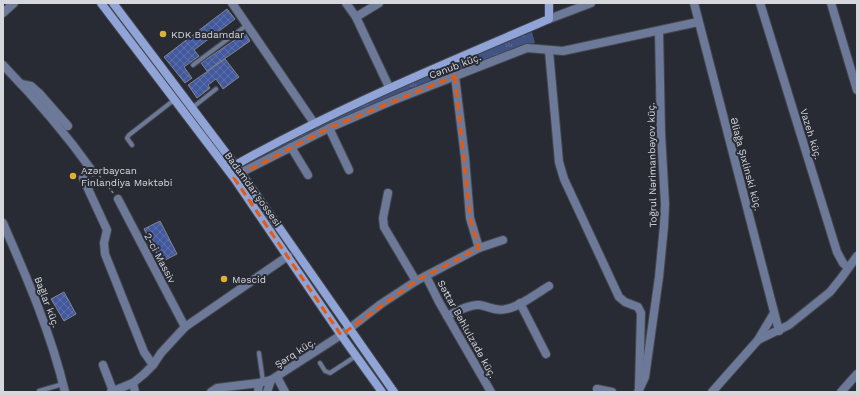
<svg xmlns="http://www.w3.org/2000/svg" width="860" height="395" font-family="'Work Sans',sans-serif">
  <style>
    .grass { fill: url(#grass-tufts) }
    .building { fill: url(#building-cross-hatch); stroke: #81858e }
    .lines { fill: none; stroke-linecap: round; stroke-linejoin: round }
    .lane-casing { stroke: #44474e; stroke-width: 6 }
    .street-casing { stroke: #44474e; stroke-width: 10 }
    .secondary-casing { stroke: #44474e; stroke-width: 10 }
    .path { stroke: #81838a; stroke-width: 1.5; stroke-dasharray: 3 2; stroke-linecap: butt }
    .lane { stroke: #6d7998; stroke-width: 4 }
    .street { stroke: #6d7998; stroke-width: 8 }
    .secondary { stroke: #91a4d7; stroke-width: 8 }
    .marked { fill: none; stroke: #e8590c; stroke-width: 3; stroke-dasharray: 8 5; stroke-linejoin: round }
    .poi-dot { fill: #ddb133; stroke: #282b33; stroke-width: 1.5 }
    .labels { text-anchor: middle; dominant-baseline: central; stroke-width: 4; stroke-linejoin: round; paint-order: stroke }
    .poi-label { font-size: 10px; fill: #d5d7dd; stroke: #282b33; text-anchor: start }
    .street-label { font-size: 10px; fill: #d5d7dd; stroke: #282b33 }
  </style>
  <defs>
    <pattern id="grass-tufts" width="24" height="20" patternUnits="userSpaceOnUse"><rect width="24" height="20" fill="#415284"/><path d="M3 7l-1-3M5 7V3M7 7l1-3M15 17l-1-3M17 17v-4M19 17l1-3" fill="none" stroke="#5c6a95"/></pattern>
    <pattern id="building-cross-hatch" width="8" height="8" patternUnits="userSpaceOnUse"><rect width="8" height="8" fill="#43599d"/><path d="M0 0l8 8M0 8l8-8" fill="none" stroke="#5d70aa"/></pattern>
  </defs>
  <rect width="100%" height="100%" fill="#282b33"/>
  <polygon class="grass" points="532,32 535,43 522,45 392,97 255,163 254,160 305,133 419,78"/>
  <g class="building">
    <polygon points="227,9 235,19 194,50 199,56 184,67 192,78 185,83 164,57"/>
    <polygon points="245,33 250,41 207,71 201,63"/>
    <polygon points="225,59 239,77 223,89 216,79 208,85 210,88 197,98 188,85"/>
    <polygon points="160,221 177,254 161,262 144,229"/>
    <polygon points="64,292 76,314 64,321 51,299"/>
  </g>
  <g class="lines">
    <defs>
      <g id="lane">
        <polyline points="193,65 247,25"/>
        <polyline points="192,108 216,89"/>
        <polyline points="132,145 127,138 129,135 174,100"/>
        <polyline points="259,353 263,381"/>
        <polyline points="320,363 325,371 330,373 356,356"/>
        <polyline points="39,391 63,384"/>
      </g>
      <g id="street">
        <polyline points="232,3 314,123"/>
        <polyline points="346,3 356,17 389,87"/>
        <polyline points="694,3 779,331"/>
        <polyline points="760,3 837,252 843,263 848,268"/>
        <polyline points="831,3 857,90"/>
        <polyline points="3,13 14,3"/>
        <polyline points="356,17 379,3"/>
        <polyline points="549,19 591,3"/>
        <polyline points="549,51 559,162 564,179 619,297 625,302 638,307 641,313 639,387"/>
        <path d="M3,65C35,98 66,134 93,172"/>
        <polyline points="455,76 465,158 470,218 479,248"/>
        <polyline points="21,84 31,86 39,93 68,126"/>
        <polyline points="329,128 349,170"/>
        <polyline points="291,147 308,175"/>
        <polyline points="235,177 246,170 329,128 394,100 527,48 563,51 698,22"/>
        <polyline points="83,178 107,230 104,243 105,254 144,352 153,365"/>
        <polyline points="388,193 383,218 384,227 416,281"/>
        <polyline points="118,199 185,327"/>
        <path d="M3,223C27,278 51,333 65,392"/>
        <polyline points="426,276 439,302 491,392"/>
        <polyline points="520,303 546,354"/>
        <path d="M447,316C456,312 469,304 479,305C488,306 496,312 506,309C520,307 537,293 549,286"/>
        <polyline points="758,340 774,313"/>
        <polyline points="103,365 113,391"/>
        <polyline points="277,377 285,392"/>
        <polyline points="133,383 135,392"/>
        <polyline points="597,389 612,392"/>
        <polyline points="111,392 133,383 144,374 153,365 161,353 185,327 288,256"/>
        <polyline points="211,392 217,388 259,383 271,380"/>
        <polyline points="258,392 259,383"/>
        <polyline points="267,392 271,380 341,335 381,304 416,281 479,248 503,240"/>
        <polyline points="638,392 645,377 659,277 664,226 665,204 661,133 659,31"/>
        <polyline points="712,392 758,340 789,325 830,292 842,277 857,256"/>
        <polyline points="841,392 857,374"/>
      </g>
      <g id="secondary">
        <polyline points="101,3 234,178 341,335 382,392"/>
        <polyline points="113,3 241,173 394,392"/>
        <path d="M232,167C334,109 442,65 549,19V3"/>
      </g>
    </defs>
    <use href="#lane" class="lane-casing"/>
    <use href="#street" class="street-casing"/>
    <use href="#secondary" class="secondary-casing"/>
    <polyline class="path" points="99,175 114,194"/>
    <use href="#lane" class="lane"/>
    <use href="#street" class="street"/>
    <use href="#secondary" class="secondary"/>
  </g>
  <path class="marked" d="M455,76L470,218L479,248L416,281L341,335L234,178L329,128Z"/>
  <g class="poi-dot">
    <circle cx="163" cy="34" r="4"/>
    <circle cx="73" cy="176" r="4"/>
    <circle cx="224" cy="279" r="4"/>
  </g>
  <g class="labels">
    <g class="poi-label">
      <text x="171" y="34">KDK Badamdar</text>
      <text x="81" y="170">Azərbaycan<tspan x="81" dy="12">Finlandiya Məktəbi</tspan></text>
      <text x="232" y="279">Məscid</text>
    </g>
    <g class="street-label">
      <text transform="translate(455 66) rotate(-21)">Cənub küç.</text>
      <text transform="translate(811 134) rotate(73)">Vazeh küç.</text>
      <text transform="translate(746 164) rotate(75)">Əliağa Şıxlinski küç.</text>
      <text transform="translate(652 165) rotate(-91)">Toğrul Nərimanbəyov küç.</text>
      <text transform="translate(253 189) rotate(54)">Badamdar şossesi</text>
      <text transform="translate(160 258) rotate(62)">2-ci Massiv</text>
      <text transform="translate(47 302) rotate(69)">Bağlar küç.</text>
      <text transform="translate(467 329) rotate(61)">Səttar Bəhlulzadə küç.</text>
      <text transform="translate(295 353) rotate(-33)">Şərq küç.</text>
    </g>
  </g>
  <rect width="860" height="395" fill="none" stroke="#d5d7dd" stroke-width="8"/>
</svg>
